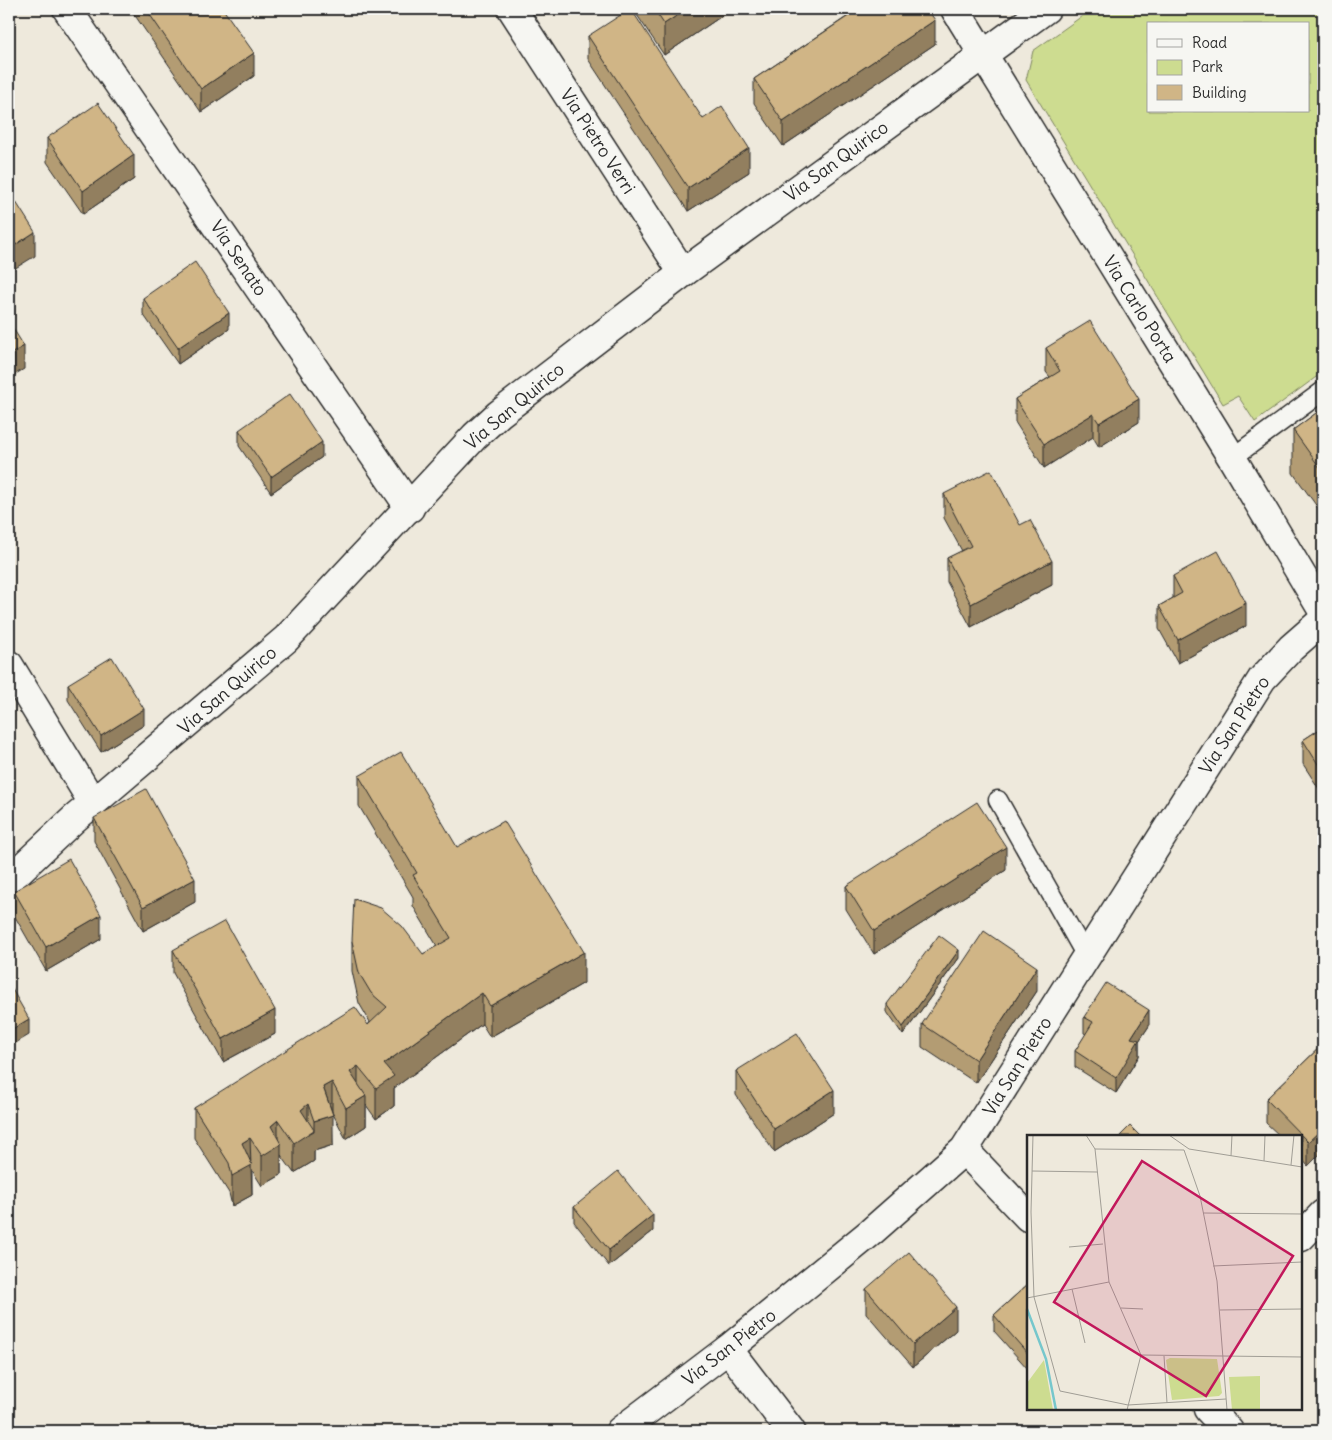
<svg xmlns="http://www.w3.org/2000/svg" width="1332" height="1440" font-family="Delius,sans-serif">
  <style>
    .green { fill: #cddc90; stroke: #7c845e; fill-rule: evenodd }
    .lines { fill: none; stroke-linecap: round; stroke-linejoin: round }
    .lane-casing { stroke: #2b2b2b; stroke-width: 21 }
    .street-casing { stroke: #2b2b2b; stroke-width: 31 }
    .lane { stroke: #f6f6f2; stroke-width: 18 }
    .street { stroke: #f6f6f2; stroke-width: 28 }
    .wall { fill: #b39c73; stroke: #2b2b2b }
    .shaded-wall { fill: #927f5e; stroke: #2b2b2b }
    .building { fill: #d0b586; stroke: #2b2b2b }
    .labels { text-anchor: middle; dominant-baseline: central; stroke-width: 4.5; stroke-linejoin: round; paint-order: stroke }
    .street-label { font-size: 18px; fill: #2b2b2b; stroke: #f6f6f2 }
    .inset-river { fill: none; stroke: #76c7cc; stroke-width: 2.5 }
    .inset-road { fill: none; stroke: #a09d95; stroke-width: 1 }
    .view { fill: #c2185b; fill-opacity: 0.15; stroke: #c2185b; stroke-width: 2.5 }
    .inset-edge { fill: none; stroke: #2b2b2b; stroke-width: 2.5 }
  </style>
  <rect width="100%" height="100%" fill="#eee9dc"/>
  <filter id="ink" filterUnits="userSpaceOnUse"><feTurbulence type="fractalNoise" baseFrequency=".02" numOctaves="2"/><feDisplacementMap in="SourceGraphic" scale="10" xChannelSelector="R" yChannelSelector="G"/><feConvolveMatrix kernelMatrix="1 2 1 2 8 2 1 2 1" color-interpolation-filters="sRGB"/></filter>
  <g filter="url(#ink)">
    <path class="green" d="M1092,9H1323V372L1255,422L1238,396L1223,404L1026,80L1033,51ZM1148,24H1308V111H1148Z"/>
    <g class="lines">
      <defs>
        <g id="lane">
          <polyline points="1232,458 1323,391"/>
          <polyline points="998,800 1086,956"/>
        </g>
        <g id="street">
          <polyline points="67,9 410,508"/>
          <polyline points="512,9 683,273"/>
          <polyline points="955,9 1232,458 1323,611"/>
          <polyline points="9,665 93,803"/>
          <polyline points="9,880 74,819 286,639 475,436 499,414 683,273 1046,9"/>
          <polyline points="964,1150 1028,1217"/>
          <polyline points="1301,1237 1323,1214"/>
          <polyline points="728,1349 791,1431"/>
          <polyline points="1208,1409 1229,1431"/>
          <polyline points="620,1431 728,1349 871,1232 964,1150 1262,679 1291,648 1323,620"/>
        </g>
      </defs>
      <use href="#lane" class="lane-casing"/>
      <use href="#street" class="street-casing"/>
      <use href="#lane" class="lane"/>
      <use href="#street" class="street"/>
    </g>
    <g class="wall">
      <polygon points="134,9 223,9 254,76 201,112 134,14"/>
      <polygon points="635,9 732,9 664,55 635,12"/>
      <polygon points="852,9 927,9 935,44 783,146 754,103 754,79 854,12"/>
      <polygon points="588,36 703,119 749,172 688,211 588,59"/>
      <polygon points="47,138 134,179 83,214 47,162"/>
      <polygon points="143,298 229,329 178,364 143,314"/>
      <polygon points="1046,348 1139,422 1099,447 1093,437 1044,468 1015,422 1015,399 1050,377 1046,372"/>
      <polygon points="1323,408 1323,515 1293,473 1293,430"/>
      <polygon points="239,430 322,457 271,493 239,446"/>
      <polygon points="944,494 1052,585 971,627 947,582 947,558 962,551 944,518"/>
      <polygon points="1173,576 1246,626 1178,663 1159,629 1159,606 1173,598"/>
      <polygon points="68,684 144,725 101,752 68,700"/>
      <polygon points="1323,727 1323,795 1303,764 1303,740"/>
      <polygon points="359,776 457,847 584,983 490,1037 482,1024 394,1088 394,1106 376,1119 366,1105 366,1126 346,1139 332,1112 333,1145 314,1151 314,1161 294,1173 281,1155 281,1175 262,1186 252,1170 252,1195 232,1206 229,1193 194,1138 194,1108 368,1025 370,1022 359,1003 352,971 352,941 423,954 437,946 413,906 413,897 359,806"/>
      <polygon points="94,818 195,902 143,931 94,841"/>
      <polygon points="1006,870 874,954 846,909 846,886"/>
      <polygon points="14,891 101,939 46,971 14,915"/>
      <polygon points="173,950 275,1034 223,1062 173,973"/>
      <polygon points="959,958 903,1035 887,1012 887,1004"/>
      <polygon points="1037,991 976,1083 922,1047 922,1024"/>
      <polygon points="1084,1017 1149,1026 1139,1041 1139,1056 1116,1093 1075,1067 1075,1051 1086,1034 1084,1033"/>
      <polygon points="1323,1044 1323,1151 1308,1166 1301,1158 1301,1136 1280,1136 1266,1123 1266,1099"/>
      <polygon points="736,1071 834,1113 774,1152 736,1095"/>
      <polygon points="574,1207 653,1231 609,1266 574,1222"/>
      <polygon points="1028,1284 1028,1369 994,1331 994,1315"/>
      <polygon points="866,1289 956,1330 913,1367 866,1313"/>
    </g>
    <g class="shaded-wall">
      <polygon points="687,9 732,9 664,55 664,24"/>
      <polygon points="935,20 935,44 783,146 783,122"/>
      <polygon points="254,53 254,76 201,112 201,89"/>
      <polygon points="749,148 749,172 688,211 688,188"/>
      <polygon points="134,155 134,179 83,214 83,191"/>
      <polygon points="35,232 35,256 9,272 9,249"/>
      <polygon points="229,313 229,329 178,364 178,348"/>
      <polygon points="24,346 24,369 9,378 9,355"/>
      <polygon points="1139,399 1139,422 1099,447 1099,423"/>
      <polygon points="1093,414 1093,437 1044,468 1044,444"/>
      <polygon points="322,442 322,457 271,493 271,477"/>
      <polygon points="1052,561 1052,585 971,627 971,604"/>
      <polygon points="1246,603 1246,626 1178,663 1178,640"/>
      <polygon points="144,709 144,725 101,752 101,736"/>
      <polygon points="1006,847 1006,870 874,954 874,931"/>
      <polygon points="195,879 195,902 143,931 143,907"/>
      <polygon points="101,915 101,939 46,971 46,947"/>
      <polygon points="959,950 959,958 903,1035 903,1027"/>
      <polygon points="584,952 584,983 490,1037 490,1006"/>
      <polygon points="1037,967 1037,991 976,1083 976,1060"/>
      <polygon points="482,993 482,1024 394,1088 394,1106 376,1119 376,1088 384,1064"/>
      <polygon points="275,1010 275,1034 223,1062 223,1039"/>
      <polygon points="1149,1010 1149,1026 1139,1041 1139,1056 1116,1093 1116,1078 1131,1038"/>
      <polygon points="29,1019 29,1035 9,1047 9,1031"/>
      <polygon points="358,1066 358,1096 350,1072"/>
      <polygon points="332,1082 332,1112 323,1087"/>
      <polygon points="834,1090 834,1113 774,1152 774,1129"/>
      <polygon points="366,1096 366,1126 346,1139 346,1108"/>
      <polygon points="308,1104 308,1134 314,1131 314,1121 333,1115 333,1145 314,1151 314,1161 294,1173 294,1143 301,1110"/>
      <polygon points="278,1120 278,1146 281,1144 281,1175 262,1186 262,1156 271,1126"/>
      <polygon points="1323,1128 1323,1151 1308,1166 1308,1142"/>
      <polygon points="250,1138 252,1195 232,1206 232,1176 242,1143"/>
      <polygon points="653,1215 653,1231 609,1266 609,1250"/>
      <polygon points="956,1307 956,1330 913,1367 913,1344"/>
    </g>
    <g class="building">
      <polygon points="146,9 223,9 254,53 201,89"/>
      <polygon points="630,9 631,9 703,119 722,106 749,148 688,188 588,36"/>
      <polygon points="654,9 687,9 664,24"/>
      <polygon points="859,9 927,9 935,20 783,122 754,79"/>
      <polygon points="98,103 134,155 83,191 47,138"/>
      <polygon points="9,191 35,232 9,249"/>
      <polygon points="195,262 229,313 178,348 143,298"/>
      <polygon points="1090,321 1139,399 1099,423 1093,414 1044,444 1015,399 1060,371 1046,348"/>
      <polygon points="9,322 24,346 9,355"/>
      <polygon points="290,394 322,442 271,477 239,430"/>
      <polygon points="1323,408 1323,472 1293,430"/>
      <polygon points="991,470 1020,525 1030,520 1052,561 971,604 947,558 971,546 944,494"/>
      <polygon points="1218,551 1246,603 1178,640 1159,606 1182,593 1173,576"/>
      <polygon points="112,657 144,709 101,736 68,684"/>
      <polygon points="1323,727 1323,772 1303,740"/>
      <polygon points="401,752 457,847 504,821 584,952 490,1006 482,993 384,1064 394,1076 376,1088 358,1066 350,1072 366,1096 346,1108 332,1082 323,1087 333,1115 314,1121 308,1104 301,1110 314,1130 294,1143 278,1120 271,1126 281,1144 262,1156 250,1138 242,1143 252,1165 232,1176 229,1163 194,1108 355,1007 368,1025 387,1007 371,993 359,973 352,941 354,899 381,908 402,926 423,954 451,938 413,875 417,873 359,776"/>
      <polygon points="146,789 195,879 143,907 94,818"/>
      <polygon points="977,802 1006,847 874,931 846,886"/>
      <polygon points="69,859 101,915 46,947 14,891"/>
      <polygon points="225,921 275,1010 223,1039 173,950"/>
      <polygon points="984,931 1037,967 976,1060 922,1024"/>
      <polygon points="939,935 959,950 903,1027 887,1004"/>
      <polygon points="1106,983 1149,1010 1131,1038 1139,1040 1116,1078 1075,1051 1093,1022 1084,1017"/>
      <polygon points="9,984 29,1019 9,1031"/>
      <polygon points="797,1033 834,1090 774,1129 736,1071"/>
      <polygon points="1323,1044 1323,1128 1308,1142 1266,1099"/>
      <polygon points="1130,1126 1140,1136 1120,1136"/>
      <polygon points="618,1171 653,1215 609,1250 574,1207"/>
      <polygon points="909,1252 956,1307 913,1344 866,1289"/>
      <polygon points="1028,1284 1028,1354 994,1315"/>
    </g>
  </g>
  <g class="labels">
    <g class="street-label">
      <text transform="translate(598 141) rotate(57)">Via Pietro Verri</text>
      <text transform="translate(836 161) rotate(-36)">Via San Quirico</text>
      <text transform="translate(239 258) rotate(56)">Via Senato</text>
      <text transform="translate(1140 309) rotate(58)">Via Carlo Porta</text>
      <text transform="translate(514 406) rotate(-40)">Via San Quirico</text>
      <text transform="translate(227 690) rotate(-41)">Via San Quirico</text>
      <text transform="translate(1234 725) rotate(-57)">Via San Pietro</text>
      <text transform="translate(1017 1066) rotate(-58)">Via San Pietro</text>
      <text transform="translate(729 1347) rotate(-38)">Via San Pietro</text>
    </g>
  </g>
  <g transform="translate(1027 1135)">
    <rect width="275" height="275" fill="#eee9dc"/>
    <path d="M143,223L190,224L195,258L192,261L145,265L139,225ZM17,225L26,275H0V248ZM233,241V275H205L202,242Z" fill="#cddc90"/>
    <path class="inset-river" d="M0,174L19,224L29,275"/>
    <path class="inset-road" d="M6,0L4,77L7,162L33,256L101,270L199,264M59,0L68,14M142,0L162,14L275,32M68,14L82,147L114,220L100,275M68,14L157,15M157,15L173,61L190,146L200,275M204,21L205,0M237,26L238,0M264,30L267,0M5,36L70,37M176,78L275,79M42,112L76,109M186,131L275,127M45,154L58,208M0,163L82,147M94,173L116,174M193,175L275,174M114,220L275,222M137,221L140,268"/>
    <path class="view" d="M115,26L266,121L179,261L27,167Z"/>
    <rect width="275" height="275" class="inset-edge"/>
  </g>
  <rect width="1332" height="1440" fill="none" stroke="#f6f6f2" stroke-width="30"/>
  <rect x="15" y="15" width="1302" height="1410" fill="none" stroke="#2b2b2b" stroke-width="2" filter="url(#ink)"/>
  <rect x="1147" y="22" width="162" height="90" fill="#f6f6f2" stroke="#a5a5a2"/>
  <rect x="1157" y="39" width="25" height="8" fill="#f6f6f2" stroke="#a5a5a2"/>
  <text x="1192" y="48" font-size="15" fill="#2b2b2b">Road</text>
  <rect x="1157" y="60" width="25" height="15" fill="#cddc90" stroke="#a5a5a2"/>
  <text x="1192" y="72" font-size="15" fill="#2b2b2b">Park</text>
  <rect x="1157" y="85" width="25" height="15" fill="#d0b586" stroke="#a5a5a2"/>
  <text x="1192" y="98" font-size="15" fill="#2b2b2b">Building</text>
</svg>
